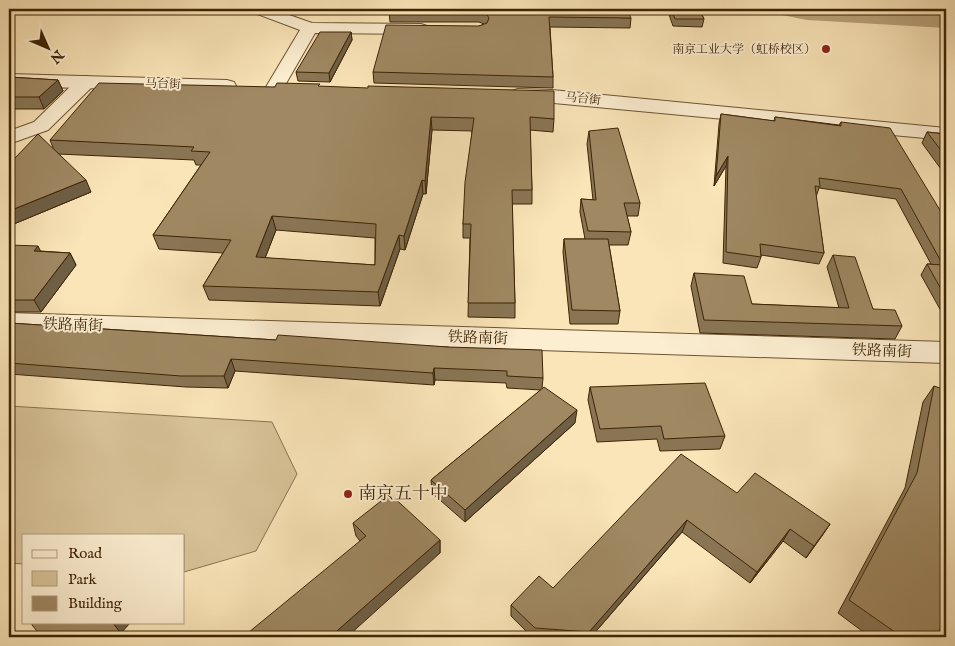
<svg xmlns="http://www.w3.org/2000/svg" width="955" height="646" font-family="'IM FELL English','Noto Serif SC',serif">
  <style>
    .green { fill: #dac49a; stroke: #8c7450 }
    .water { fill: #baa37b; stroke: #88704c }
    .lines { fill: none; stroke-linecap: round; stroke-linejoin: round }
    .shore { stroke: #7c6440; stroke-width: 1 }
    .river { fill: #baa37b; fill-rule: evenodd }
    .minor-casing { stroke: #6c5432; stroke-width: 2 }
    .tertiary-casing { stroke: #6c5432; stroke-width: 2 }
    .minor { fill: #fceed1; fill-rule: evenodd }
    .tertiary { fill: #fceed1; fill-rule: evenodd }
    .wall { fill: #897554; stroke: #3d2405; fill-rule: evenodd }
    .shaded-wall { fill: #6f5f45; stroke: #3d2405 }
    .building { fill: #9f8862; stroke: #3d2405; fill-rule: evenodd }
    .poi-dot { fill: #8f2418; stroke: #fceed1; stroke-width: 2 }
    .labels { text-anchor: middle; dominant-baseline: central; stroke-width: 4; stroke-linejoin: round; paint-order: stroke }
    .far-poi-label { font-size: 12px; fill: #3d2405; stroke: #fceed1; text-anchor: end }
    .far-street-label { font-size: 12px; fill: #3d2405; stroke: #fceed1 }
    .street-label { font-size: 15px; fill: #3d2405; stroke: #fceed1 }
    .near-poi-label { font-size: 18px; fill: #3d2405; stroke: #fceed1; text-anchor: start }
  </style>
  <rect width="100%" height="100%" fill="#fae5b8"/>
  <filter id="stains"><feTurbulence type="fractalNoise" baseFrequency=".004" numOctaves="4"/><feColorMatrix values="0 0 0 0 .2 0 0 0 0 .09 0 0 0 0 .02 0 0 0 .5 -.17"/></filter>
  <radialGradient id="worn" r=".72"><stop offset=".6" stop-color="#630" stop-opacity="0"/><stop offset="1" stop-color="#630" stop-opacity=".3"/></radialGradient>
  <polygon class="green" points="9,406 272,422 297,474 256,551 184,572 184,535 24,535 24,564 9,563"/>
  <polygon class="water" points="824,9 941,9 946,10 946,21"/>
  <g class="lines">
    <polyline class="shore" points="873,9 946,16"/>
    <polygon class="river" points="778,9 895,9 946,12 946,28 807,20 782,15"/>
    <defs>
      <g id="minor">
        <polygon points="250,9 272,9 312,23 421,24 427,26 429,29 427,32 421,34 315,33 284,87 282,91 275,93 268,91 266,87 300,30 252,12"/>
        <polygon points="86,76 93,78 95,82 93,86 48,130 9,144 9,131 34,122 79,78"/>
        <polygon points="9,313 946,342 946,363 9,333"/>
      </g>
      <g id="tertiary">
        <polygon points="9,74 227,80 234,82 236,86 234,90 227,92 9,86"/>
        <polygon points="518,89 552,90 946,128 946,140 511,99 509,95 511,91"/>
      </g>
    </defs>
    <use href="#minor" class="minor-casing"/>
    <use href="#tertiary" class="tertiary-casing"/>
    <use href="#minor" class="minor"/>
    <use href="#tertiary" class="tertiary"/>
  </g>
  <g class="wall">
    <polygon points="390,9 631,18 630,28 550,27 553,77 553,88 374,83 373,72 484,24 479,22 390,22 389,12"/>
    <polygon points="667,9 699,9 704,19 702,27 673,26"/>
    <polygon points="351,32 352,40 330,82 298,81 296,72"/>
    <polygon points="9,77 58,80 63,91 44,109 14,109 9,114"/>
    <path d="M275,87H320L554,119L553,132L530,130L532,190V204H512L515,303V318L468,317L470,238H463V224L472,131L432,130L426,194H423L405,250L400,249L380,306L209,300L203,286L223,253L159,249L153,235L201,165H196L194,160L58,154L91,192L9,226V151L15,158L54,150L50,140ZM276,230L375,238V265L265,258Z"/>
    <polygon points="721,114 774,121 775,117 839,125 841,122 946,220 946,320 921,275 927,264 931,264 896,199 819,188 816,197 824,253 819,264 761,255 761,257 757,268 723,263 726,166 714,186 719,124"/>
    <polygon points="589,131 640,203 638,216 627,216 631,232 628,245 609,245 620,311 618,324 570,324 563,252 564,239 585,239 580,212 581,199 593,200 587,144"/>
    <polygon points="927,132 946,134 946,176 922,143"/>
    <polygon points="9,245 40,251 70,253 76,265 41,312 9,312"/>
    <polygon points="833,255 873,309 902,326 895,339 700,333 691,286 694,273 752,304 839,308 827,267"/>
    <polygon points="9,323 276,340 448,347 543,378 542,388 575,423 465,522 432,493 431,480 541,390 507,388 506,383 435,380 434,385 235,371 228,388 186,387 9,374"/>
    <polygon points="934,386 936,637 870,637 838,613 905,488 923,402"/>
    <polygon points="590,387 725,436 720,449 660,451 657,439 597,442 588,400"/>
    <polygon points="737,493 830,524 806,558 783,541 750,583 682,532 591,637 532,637 511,616 511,605 553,588"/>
    <polygon points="353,523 440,540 440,553 360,541 356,536"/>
  </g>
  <g class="shaded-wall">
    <polygon points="351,32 352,40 330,82 329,73"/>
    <polygon points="58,80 63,91 44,109 39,97"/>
    <polygon points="9,98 14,109 9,114"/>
    <polygon points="431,117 432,130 426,194 425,181"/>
    <polygon points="728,156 726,166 714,186 716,176"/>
    <polygon points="86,180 91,192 9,226 9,211"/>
    <polygon points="422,180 423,194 405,250 404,236"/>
    <polygon points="272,216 276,230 260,271 256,257"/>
    <polygon points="399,235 400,249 380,306 378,292"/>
    <polygon points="38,246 44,258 34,251"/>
    <polygon points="70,253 76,265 41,312 34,300"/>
    <polygon points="231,359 235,371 228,388 224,376"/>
    <polygon points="434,368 435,380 434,385 433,373"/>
    <polygon points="577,410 575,423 465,522 465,510"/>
    <polygon points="687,520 682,532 591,637 587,637 589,632"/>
    <polygon points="830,524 822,536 806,558 814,546"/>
    <polygon points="790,529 783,541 750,583 757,572"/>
    <polygon points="440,540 440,553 347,637 330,637"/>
    <polygon points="112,622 131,622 121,633"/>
  </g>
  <g class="building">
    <polygon points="390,9 627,9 631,18 549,17 553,77 373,72 386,25 479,26 487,23 489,18 487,15 479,12 389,12"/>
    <polygon points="671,9 699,9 704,19 675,19"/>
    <polygon points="320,32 351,32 329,73 296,72"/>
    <polygon points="9,77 58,80 39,97 9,97"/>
    <path d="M99,83L275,87L277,83L320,84L318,86L368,88V86L554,91V119L530,117L532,190H512L515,303H468L471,224H463L465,182L474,118L431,117L425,181L422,180L404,236L399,235L378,292L203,286L231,240L153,235L210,152L191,151L194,147L50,140ZM272,216L376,224L375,265L256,257Z"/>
    <polygon points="721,114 775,121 775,117 841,126 841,122 890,128 946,220 946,298 927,264 943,265 901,189 819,178 820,187 815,186 824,253 760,244 761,257 726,252 728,156 716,176"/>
    <polygon points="618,128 640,203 624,203 631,232 588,231 581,199 596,200 589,131"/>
    <polygon points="927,132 946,134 946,157"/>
    <polygon points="38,134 86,180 9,211 9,151 15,158"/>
    <polygon points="564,239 608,239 620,311 572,310"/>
    <polygon points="9,245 38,246 34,251 70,253 34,300 9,300"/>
    <polygon points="833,255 855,257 873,309 895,310 902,326 704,320 694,273 744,276 752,304 849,308"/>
    <polygon points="9,323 276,340 278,335 448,347 542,350 543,378 507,376 507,371 434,368 433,373 231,359 224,376 181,376 9,363"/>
    <polygon points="705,383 725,436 664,439 661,426 600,429 590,387"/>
    <polygon points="934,386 946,390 946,617 936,637 902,637 849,600 917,473"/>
    <polygon points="544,387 577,410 465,510 431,480"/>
    <polygon points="681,454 737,493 755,473 830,524 814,546 790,529 757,572 687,520 589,632 535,628 511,605 539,576 553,588"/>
    <polygon points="390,494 440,540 330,637 243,637 366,536 353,523"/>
    <polygon points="32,622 112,622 124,637 42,637 32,625"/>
  </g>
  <g class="poi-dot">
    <circle cx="826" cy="49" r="5"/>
    <circle cx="348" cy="494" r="5"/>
  </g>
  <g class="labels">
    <g class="far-poi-label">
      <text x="816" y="49">南京工业大学（虹桥校区）</text>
    </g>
    <g class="far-street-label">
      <text transform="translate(163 84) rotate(2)">马台街</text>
      <text transform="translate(583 99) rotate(6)">马台街</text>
    </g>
    <g class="street-label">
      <text transform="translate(73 325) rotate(2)">铁路南街</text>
      <text transform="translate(478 338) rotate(2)">铁路南街</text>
      <text transform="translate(882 351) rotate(2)">铁路南街</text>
    </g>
    <g class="near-poi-label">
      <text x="358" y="494">南京五十中</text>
    </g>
  </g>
  <rect width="955" height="646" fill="none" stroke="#fae5b8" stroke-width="30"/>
  <rect x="10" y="10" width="935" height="626" fill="none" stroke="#3d2405" stroke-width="2.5"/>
  <rect x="15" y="15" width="925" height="616" fill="none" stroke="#3d2405"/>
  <rect x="22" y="534" width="162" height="90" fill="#fceed1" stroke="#b09d7f"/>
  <rect x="32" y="550" width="25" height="8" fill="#fceed1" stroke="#b09d7f"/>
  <text x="68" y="558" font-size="15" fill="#3d2405">Road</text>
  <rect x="32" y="571" width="25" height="15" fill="#dac49a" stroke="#b09d7f"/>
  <text x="68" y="584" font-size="15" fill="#3d2405">Park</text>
  <rect x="32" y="596" width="25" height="15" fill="#9f8862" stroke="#b09d7f"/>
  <text x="68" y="608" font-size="15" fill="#3d2405">Building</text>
  <g transform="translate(48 48) rotate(135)" stroke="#fceed1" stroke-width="4" paint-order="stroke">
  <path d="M0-4L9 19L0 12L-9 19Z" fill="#3d2405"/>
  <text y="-8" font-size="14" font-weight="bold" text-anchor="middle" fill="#3d2405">N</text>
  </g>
  <rect width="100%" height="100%" filter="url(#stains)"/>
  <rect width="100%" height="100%" fill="url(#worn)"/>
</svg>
